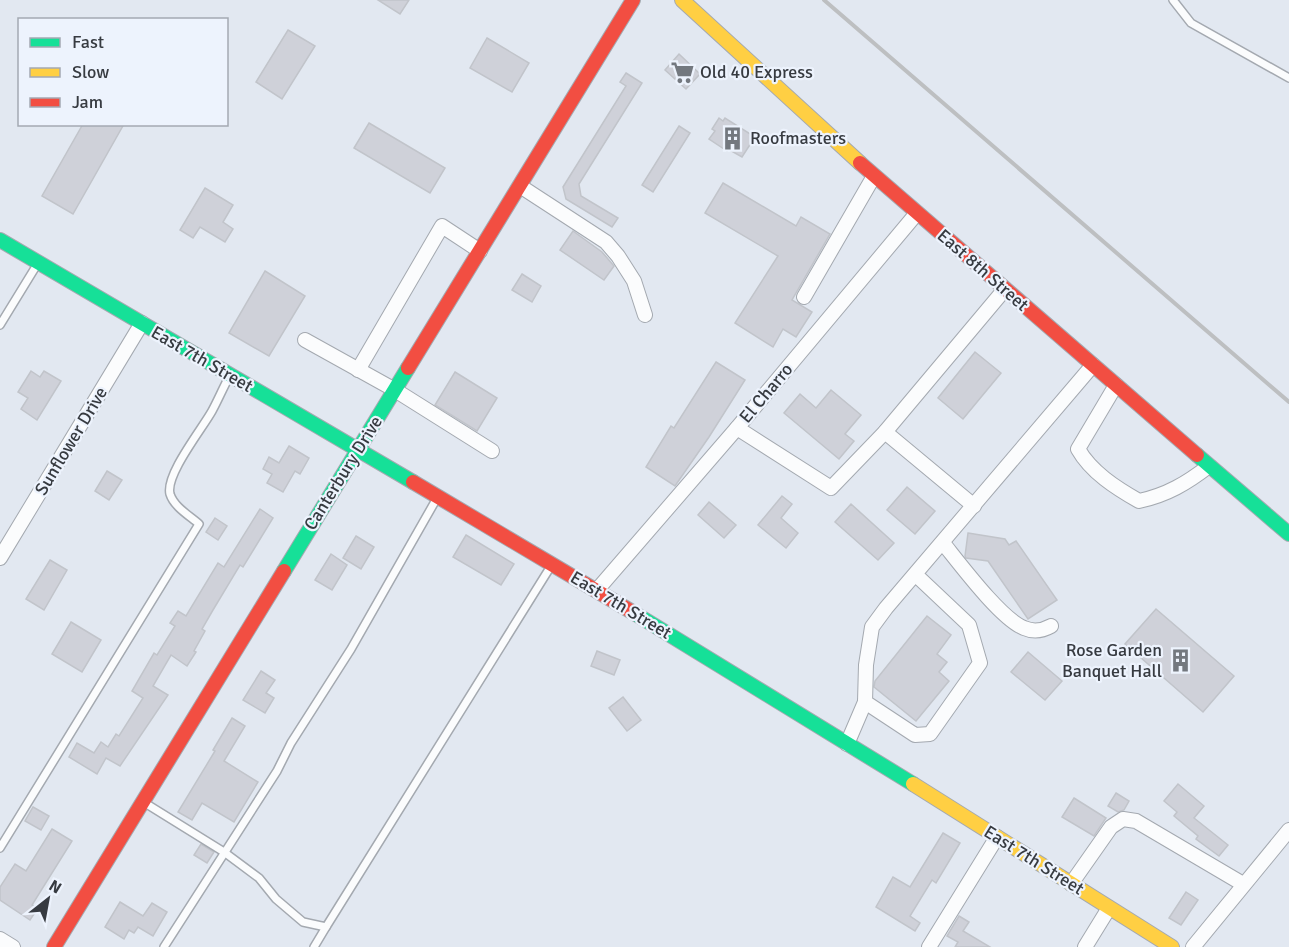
<svg xmlns="http://www.w3.org/2000/svg" width="1289" height="947" font-family="Signika,sans-serif">
  <style>
    .building { fill: #cfd1d9; stroke: #c1c4ca; stroke-width: 1.5 }
    .lines { fill: none; stroke-linecap: round; stroke-linejoin: round }
    .lane-casing { stroke: #a4a9b0; stroke-width: 10 }
    .street-casing { stroke: #a4a9b0; stroke-width: 16 }
    .fast-casing { stroke: #a4a9b0; stroke-width: 16 }
    .slow-casing { stroke: #a4a9b0; stroke-width: 16 }
    .jam-casing { stroke: #a4a9b0; stroke-width: 16 }
    .lane { stroke: #fbfcfd; stroke-width: 7 }
    .street { stroke: #fbfcfd; stroke-width: 14 }
    .fast { stroke: #16e098; stroke-width: 14 }
    .slow { stroke: #ffcf43; stroke-width: 14 }
    .jam { stroke: #f24e42; stroke-width: 14 }
    .rail { stroke: #bdbfc1; stroke-width: 4 }
    .labels { text-anchor: middle; dominant-baseline: central; stroke-width: 4.5; stroke-linejoin: round; paint-order: stroke }
    .poi-label { font-size: 18px; fill: #373b41; stroke: #edf3fd; text-anchor: start }
    .street-label { font-size: 18px; fill: #373b41; stroke: #edf3fd }
  </style>
  <rect width="100%" height="100%" fill="#e2e8f1"/>
  <g class="building">
    <polygon points="378,0 409,0 400,14"/>
    <polygon points="288,30 315,46 282,99 256,82"/>
    <polygon points="487,38 529,63 512,92 470,68"/>
    <polygon points="679,54 700,74 686,89 665,70"/>
    <polygon points="626,73 642,83 579,184 581,196 618,218 612,227 566,199 563,187 626,86 620,82"/>
    <polygon points="719,118 723,121 725,118 755,137 742,157 728,149 727,151 709,139 715,131 712,129"/>
    <polygon points="369,123 445,168 430,193 354,148"/>
    <polygon points="83,124 124,124 73,214 42,196"/>
    <polygon points="679,126 690,133 653,192 642,185"/>
    <polygon points="723,183 796,226 801,217 830,234 792,300 812,312 796,337 783,329 773,347 735,323 778,256 705,213"/>
    <polygon points="205,188 233,205 223,222 233,229 225,242 200,227 193,238 180,230"/>
    <polygon points="573,231 602,252 614,266 604,280 560,250"/>
    <polygon points="265,271 305,296 269,356 229,333"/>
    <polygon points="522,274 541,286 532,302 512,290"/>
    <polygon points="975,352 1001,373 963,419 938,398"/>
    <polygon points="716,362 745,380 709,437 675,486 646,467 671,426 674,428"/>
    <polygon points="31,371 40,377 44,371 61,381 37,420 21,409 28,398 18,392"/>
    <polygon points="455,372 497,398 477,431 435,405"/>
    <polygon points="831,390 861,415 845,434 854,441 839,459 784,413 800,394 816,408"/>
    <polygon points="289,446 309,458 300,474 295,471 283,492 267,483 272,474 263,469 269,457 279,463"/>
    <polygon points="107,471 122,480 109,500 95,491"/>
    <polygon points="907,487 935,511 915,534 887,510"/>
    <polygon points="782,496 792,504 781,518 798,533 786,548 758,525"/>
    <polygon points="709,502 736,525 724,538 698,515"/>
    <polygon points="851,504 894,543 878,560 835,522"/>
    <polygon points="260,509 273,518 243,567 240,565 213,610 202,629 205,631 194,651 196,652 187,666 171,655 153,686 168,695 120,766 106,758 97,774 69,757 77,743 94,753 101,742 108,747 116,734 119,736 143,698 132,691 154,653 157,655 175,626 170,623 178,611 186,616 218,563 224,567"/>
    <polygon points="215,518 227,526 218,540 206,532"/>
    <polygon points="968,533 1005,539 1009,545 1016,541 1057,600 1028,619 988,561 966,558 965,556"/>
    <polygon points="466,535 514,564 501,585 453,557"/>
    <polygon points="356,536 374,547 361,569 343,558"/>
    <polygon points="331,554 347,565 332,590 315,580"/>
    <polygon points="50,560 67,570 44,610 26,599"/>
    <polygon points="1156,609 1234,676 1203,712 1125,644"/>
    <polygon points="927,616 951,635 937,654 947,662 939,672 949,681 916,721 874,687 875,681"/>
    <polygon points="71,622 101,640 82,672 52,654"/>
    <polygon points="597,651 620,660 614,675 591,666"/>
    <polygon points="1028,652 1062,681 1045,700 1011,672"/>
    <polygon points="261,671 275,680 266,693 274,698 265,713 243,700"/>
    <polygon points="623,697 641,720 627,731 609,708"/>
    <polygon points="232,718 245,726 224,761 258,782 234,822 202,803 192,820 178,812 215,751 213,750"/>
    <polygon points="1178,784 1204,806 1194,818 1228,845 1219,856 1196,839 1198,836 1174,816 1177,812 1164,801"/>
    <polygon points="1116,793 1129,801 1124,810 1118,812 1108,806"/>
    <polygon points="1074,798 1106,818 1094,836 1062,817"/>
    <polygon points="33,807 49,816 41,830 25,821"/>
    <polygon points="52,829 72,841 32,905 38,908 30,920 0,900 0,887 15,864 26,871"/>
    <polygon points="943,833 960,843 936,883 932,880 910,916 920,923 915,931 876,907 893,877 910,887"/>
    <polygon points="201,844 214,852 207,863 194,855"/>
    <polygon points="1186,892 1198,900 1181,925 1169,918"/>
    <polygon points="120,902 143,916 152,903 167,912 153,936 138,927 134,933 129,930 124,939 105,927"/>
    <polygon points="959,916 969,922 963,931 990,947 955,947 958,942 947,936"/>
  </g>
  <g class="lines">
    <defs>
      <g id="lane">
        <polyline points="1173,0 1191,23 1289,78"/>
        <polyline points="0,325 38,263"/>
        <polyline points="145,803 224,852 259,878 276,899 303,922 326,927 551,566"/>
        <path d="M0,848L199,524C190,516 174,507 170,494C165,475 202,429 212,411C218,400 223,388 229,377"/>
        <polyline points="164,947 277,771 291,743 351,649 437,498"/>
        <polyline points="314,947 326,927"/>
      </g>
      <g id="street">
        <polyline points="520,186 606,242 618,256 634,281 645,315"/>
        <polyline points="804,297 874,176"/>
        <polyline points="305,340 395,390 492,451"/>
        <polyline points="358,370 442,226 480,251"/>
        <path d="M1116,385L1078,449C1091,472 1116,488 1139,501C1167,495 1187,483 1209,466"/>
        <polyline points="737,428 831,488 885,432 1005,289"/>
        <polyline points="885,432 974,506"/>
        <path d="M943,543C960,564 1001,619 1024,628C1033,632 1042,631 1051,626"/>
        <polyline points="0,558 142,323"/>
        <polyline points="916,575 969,625 980,663 930,734 915,735 865,702 866,665 872,627 886,608 1093,365"/>
        <polyline points="597,590 737,428 917,213"/>
        <polyline points="847,744 865,702"/>
        <polyline points="1071,884 1111,827 1123,819 1136,821 1243,884"/>
        <polyline points="0,939 13,947"/>
        <polyline points="929,947 997,837"/>
        <polyline points="1085,947 1109,908"/>
        <polyline points="1193,947 1289,830"/>
      </g>
      <g id="fast">
        <polyline points="0,240 413,482"/>
        <polyline points="1197,455 1289,534"/>
        <polyline points="284,571 408,368"/>
        <polyline points="634,613 913,784"/>
      </g>
      <g id="slow">
        <polyline points="682,0 860,163"/>
        <polyline points="913,784 1172,947"/>
      </g>
      <g id="jam">
        <polyline points="860,163 1197,455"/>
        <polyline points="408,368 633,0"/>
        <polyline points="413,482 634,613"/>
        <polyline points="54,947 284,571"/>
      </g>
    </defs>
    <use href="#lane" class="lane-casing"/>
    <use href="#street" class="street-casing"/>
    <use href="#fast" class="fast-casing"/>
    <use href="#slow" class="slow-casing"/>
    <use href="#jam" class="jam-casing"/>
    <use href="#lane" class="lane"/>
    <use href="#street" class="street"/>
    <use href="#fast" class="fast"/>
    <use href="#slow" class="slow"/>
    <use href="#jam" class="jam"/>
    <polyline class="rail" points="824,0 1289,402"/>
  </g>
  <defs>
    <symbol id="supermarket-bare" viewBox="-9 -9 18 18"><path d="M-6-5.5h2.5l.6 2H6L4.5 2H-2.5L-4.4-4H-6ZM-1.5 3.2a1.3 1.3 0 1 0 .1 0ZM3 3.2a1.3 1.3 0 1 0 .1 0Z" fill="#73787f" stroke="#edf3fd" stroke-width="2.5" paint-order="stroke"/></symbol>
    <symbol id="building-bare" viewBox="-9 -9 18 18"><path d="M-4-6H4V6H1V3H-1V6H-4ZM-2.5-4.3h1.7v1.8h-1.7ZM.8-4.3h1.7v1.8H.8ZM-2.5-1h1.7V.8h-1.7ZM.8-1h1.7V.8H.8Z" fill="#73787f" stroke="#edf3fd" stroke-width="2.5" paint-order="stroke"/></symbol>
  </defs>
  <g fill-rule="evenodd">
    <use href="#supermarket-bare" x="666" y="56" width="33" height="33"/>
    <use href="#building-bare" x="716" y="122" width="33" height="33"/>
    <use href="#building-bare" x="1164" y="644" width="33" height="33"/>
  </g>
  <g class="labels">
    <g class="poi-label">
      <text x="700" y="72">Old 40 Express</text>
      <text x="750" y="138">Roofmasters</text>
      <text x="1162" y="650" text-anchor="end">Rose Garden<tspan x="1162" dy="21">Banquet Hall</tspan></text>
    </g>
    <g class="street-label">
      <text transform="translate(983 270) rotate(41)">East 8th Street</text>
      <text transform="translate(202 359) rotate(30)">East 7th Street</text>
      <text transform="translate(766 393) rotate(-50)">El Charro</text>
      <text transform="translate(71 441) rotate(-59)">Sunflower Drive</text>
      <text transform="translate(343 473) rotate(-58)">Canterbury Drive</text>
      <text transform="translate(621 605) rotate(31)">East 7th Street</text>
      <text transform="translate(1034 860) rotate(32)">East 7th Street</text>
    </g>
  </g>
  <rect x="18" y="18" width="210" height="108" fill="#edf3fd" stroke="#a4a9b2" stroke-width="1.5"/>
  <rect x="30" y="38" width="30" height="9" fill="#16e098" stroke="#a4a9b2" stroke-width="1.5"/>
  <text x="72" y="48" font-size="18" fill="#373b41">Fast</text>
  <rect x="30" y="68" width="30" height="9" fill="#ffcf43" stroke="#a4a9b2" stroke-width="1.5"/>
  <text x="72" y="78" font-size="18" fill="#373b41">Slow</text>
  <rect x="30" y="98" width="30" height="9" fill="#f24e42" stroke="#a4a9b2" stroke-width="1.5"/>
  <text x="72" y="108" font-size="18" fill="#373b41">Jam</text>
  <g transform="translate(48 899) rotate(31)" stroke="#edf3fd" stroke-width="4.5" paint-order="stroke">
  <path d="M0-4.5L10 22L0 15L-10 22Z" fill="#373b41"/>
  <text y="-9" font-size="16" font-weight="bold" text-anchor="middle" fill="#373b41">N</text>
  </g>
</svg>
